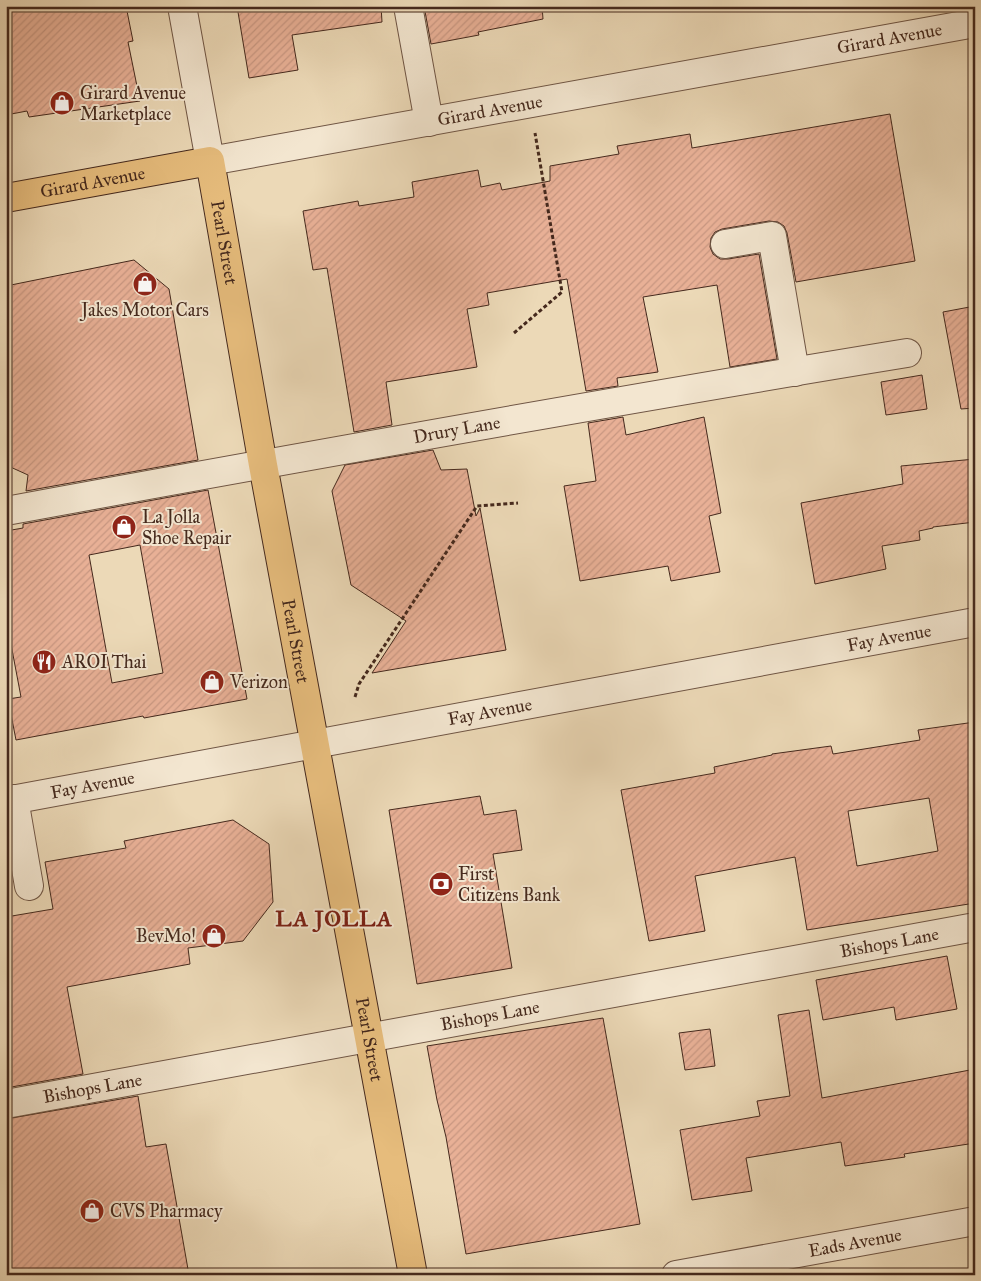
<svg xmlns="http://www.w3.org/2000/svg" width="981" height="1281" font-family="'IM FELL Great Primer',serif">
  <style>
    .building { fill: url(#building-hatch); stroke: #45291d; fill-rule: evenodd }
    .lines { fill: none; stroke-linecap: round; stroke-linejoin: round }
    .minor-casing { stroke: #6f5544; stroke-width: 30 }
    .major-casing { stroke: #45291d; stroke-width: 30 }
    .path { stroke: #45291d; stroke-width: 3; stroke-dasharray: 4 2.5; stroke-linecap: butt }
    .minor { stroke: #f3e6d0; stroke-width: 28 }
    .major { stroke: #e6bc7c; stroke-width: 28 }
    .labels { text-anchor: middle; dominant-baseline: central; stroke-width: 4; stroke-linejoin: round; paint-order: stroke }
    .street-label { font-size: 18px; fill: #45291d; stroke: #f3e6d0 }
    .poi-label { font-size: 18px; fill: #45291d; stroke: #f3e6d0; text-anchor: start }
    .district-label { font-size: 22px; font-weight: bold; letter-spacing: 1px; fill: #7a1f14; stroke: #f3e6d0 }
  </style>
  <defs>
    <pattern id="building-hatch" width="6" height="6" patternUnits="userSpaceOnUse" patternTransform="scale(1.25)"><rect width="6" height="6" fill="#e8b096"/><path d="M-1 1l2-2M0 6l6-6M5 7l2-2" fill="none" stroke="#c89781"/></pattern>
  </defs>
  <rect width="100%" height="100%" fill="#ecd9b7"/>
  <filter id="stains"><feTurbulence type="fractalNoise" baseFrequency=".004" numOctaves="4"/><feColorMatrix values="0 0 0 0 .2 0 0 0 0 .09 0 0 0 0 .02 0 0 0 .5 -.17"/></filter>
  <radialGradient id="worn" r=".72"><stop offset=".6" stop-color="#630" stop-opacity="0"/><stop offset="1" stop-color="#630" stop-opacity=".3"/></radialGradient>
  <g class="building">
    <polygon points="6,6 126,6 133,41 128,42 140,101 29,117 27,111 6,115"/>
    <polygon points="237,6 381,6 382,22 292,35 298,70 249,78"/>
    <polygon points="424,6 542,6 543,19 478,32 479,35 431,44"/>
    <polygon points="890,114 915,261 796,282 787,233 784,226 778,222 769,221 722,229 715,232 711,238 710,247 713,254 720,259 728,259 759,254 777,359 730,367 717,285 643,297 658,372 617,378 618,386 586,391 567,279 487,293 489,305 467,309 477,367 386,382 392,425 354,432 327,268 313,270 303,211 358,201 359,206 414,197 412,182 478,170 481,187 500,183 502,190 550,181 550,166 619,154 617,146 690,134 692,148"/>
    <polygon points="134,260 169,289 198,460 26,491 28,475 6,465 6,286"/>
    <polygon points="975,306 975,408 961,409 943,312"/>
    <polygon points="922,375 927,409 886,415 881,382"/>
    <polygon points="623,417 626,435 704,417 721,513 709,516 720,572 671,581 668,566 580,581 564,486 596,481 588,423"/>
    <polygon points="433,450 441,470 467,469 476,516 480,508 506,650 372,673 406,621 351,585 332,491 345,465"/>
    <polygon points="975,459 975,522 933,527 933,528 919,531 920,540 882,546 886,569 815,584 801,503 903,484 901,466"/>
    <path d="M208,490L247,699L144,718L143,716L16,740L8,699L21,697L6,618V531L23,528V524ZM140,545L163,673L112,683L89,555Z"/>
    <path d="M975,722V903L807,930L795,857L695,876L705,931L649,941L621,790L715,773L714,767L772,755V754L831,746L833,754L920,740L918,730ZM929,798L938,851L857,866L848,811Z"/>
    <polygon points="480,796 484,815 516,810 522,850 493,854 512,968 417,984 389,810"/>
    <polygon points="233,820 269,844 273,902 243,941 188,948 190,964 67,987 83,1074 6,1088 6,917 53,909 45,862 126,848 124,841"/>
    <polygon points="947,956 957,1009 896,1020 894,1007 823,1020 816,980"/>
    <polygon points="809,1010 822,1098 970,1070 975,1096 975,1143 904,1154 905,1157 845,1166 841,1142 746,1158 752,1191 692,1200 680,1130 760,1116 757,1101 790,1096 778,1015"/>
    <polygon points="603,1018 640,1224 466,1254 446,1137 437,1100 427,1046"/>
    <polygon points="710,1029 715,1066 685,1070 679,1033"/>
    <polygon points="138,1096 146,1147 166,1144 189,1275 6,1275 6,1119"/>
  </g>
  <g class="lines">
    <defs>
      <g id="minor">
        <path id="s1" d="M182,6L210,161L975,23"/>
        <polyline points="408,6 429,122"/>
        <polyline points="725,244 772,236 795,372"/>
        <path id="s2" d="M6,511C306,456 606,402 907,353"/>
        <polyline points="14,799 29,886"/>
        <path id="s3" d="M6,801L975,622"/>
        <path id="s4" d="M6,1104L975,927"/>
        <path id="s5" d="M676,1275L975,1221"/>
      </g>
      <g id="major">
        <path id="s6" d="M6,198L210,161L263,465L413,1275"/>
      </g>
    </defs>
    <use href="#minor" class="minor-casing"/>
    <use href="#major" class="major-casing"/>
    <g class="path">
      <polyline points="514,333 562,292 535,133"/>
      <polyline points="355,697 359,684 477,506 518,503"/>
    </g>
    <use href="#minor" class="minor"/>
    <use href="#major" class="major"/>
  </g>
  <defs>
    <symbol id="shop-disc" viewBox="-11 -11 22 22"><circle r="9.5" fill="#8f2418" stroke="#f3e6d0"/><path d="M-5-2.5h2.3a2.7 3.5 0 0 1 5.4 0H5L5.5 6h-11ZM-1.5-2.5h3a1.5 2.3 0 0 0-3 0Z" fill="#fff"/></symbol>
    <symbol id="restaurant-disc" viewBox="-11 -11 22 22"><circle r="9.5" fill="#8f2418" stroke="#f3e6d0"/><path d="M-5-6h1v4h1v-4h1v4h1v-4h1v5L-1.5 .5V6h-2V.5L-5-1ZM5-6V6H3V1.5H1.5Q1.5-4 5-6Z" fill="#fff"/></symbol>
    <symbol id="bank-disc" viewBox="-11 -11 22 22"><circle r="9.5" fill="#8f2418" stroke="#f3e6d0"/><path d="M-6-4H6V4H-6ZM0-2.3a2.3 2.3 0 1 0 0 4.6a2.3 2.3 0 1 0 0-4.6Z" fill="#fff"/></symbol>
  </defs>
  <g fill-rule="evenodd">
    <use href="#shop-disc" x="48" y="89" width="28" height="28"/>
    <use href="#shop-disc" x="131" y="270" width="28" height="28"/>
    <use href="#shop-disc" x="110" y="513" width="28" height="28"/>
    <use href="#restaurant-disc" x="30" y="648" width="28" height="28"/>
    <use href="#shop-disc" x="198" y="668" width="28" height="28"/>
    <use href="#bank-disc" x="427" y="870" width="28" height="28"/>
    <use href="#shop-disc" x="200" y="922" width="28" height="28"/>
    <use href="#shop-disc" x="78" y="1197" width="28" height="28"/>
  </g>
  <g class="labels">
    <g class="street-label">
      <text stroke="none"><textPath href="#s1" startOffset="848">Girard Avenue</textPath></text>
      <text stroke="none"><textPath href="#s1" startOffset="442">Girard Avenue</textPath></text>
      <text stroke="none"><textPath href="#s6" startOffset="88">Girard Avenue</textPath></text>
      <text stroke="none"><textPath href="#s6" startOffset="290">Pearl Street</textPath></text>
      <text stroke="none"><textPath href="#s2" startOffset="458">Drury Lane</textPath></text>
      <text stroke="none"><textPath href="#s3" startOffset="898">Fay Avenue</textPath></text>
      <text stroke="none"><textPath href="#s6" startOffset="695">Pearl Street</textPath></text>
      <text stroke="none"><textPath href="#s3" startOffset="492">Fay Avenue</textPath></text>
      <text stroke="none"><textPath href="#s3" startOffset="88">Fay Avenue</textPath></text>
      <text stroke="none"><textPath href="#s4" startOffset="898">Bishops Lane</textPath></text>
      <text stroke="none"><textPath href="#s4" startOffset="492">Bishops Lane</textPath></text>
      <text stroke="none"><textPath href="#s6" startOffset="1100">Pearl Street</textPath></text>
      <text stroke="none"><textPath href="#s4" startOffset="88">Bishops Lane</textPath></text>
      <text stroke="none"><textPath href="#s5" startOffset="182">Eads Avenue</textPath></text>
    </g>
    <g class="poi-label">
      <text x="80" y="93">Girard Avenue<tspan x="80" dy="21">Marketplace</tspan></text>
      <text x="145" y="310" text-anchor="middle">Jakes Motor Cars</text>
      <text x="142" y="517">La Jolla<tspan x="142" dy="21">Shoe Repair</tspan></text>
      <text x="62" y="662">AROI Thai</text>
      <text x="230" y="682">Verizon</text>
      <text x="458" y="874">First<tspan x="458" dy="21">Citizens Bank</tspan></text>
      <text x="196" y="936" text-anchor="end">BevMo!</text>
      <text x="110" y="1211">CVS Pharmacy</text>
    </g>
    <g class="district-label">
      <text x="334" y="918">LA JOLLA</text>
    </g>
  </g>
  <rect width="981" height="1281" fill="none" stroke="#ecd9b7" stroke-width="25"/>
  <rect x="8" y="8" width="966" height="1266" fill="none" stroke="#45291d" stroke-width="2.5"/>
  <rect x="12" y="12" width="956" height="1256" fill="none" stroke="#45291d"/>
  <rect width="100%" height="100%" filter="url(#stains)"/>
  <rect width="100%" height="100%" fill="url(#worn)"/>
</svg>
